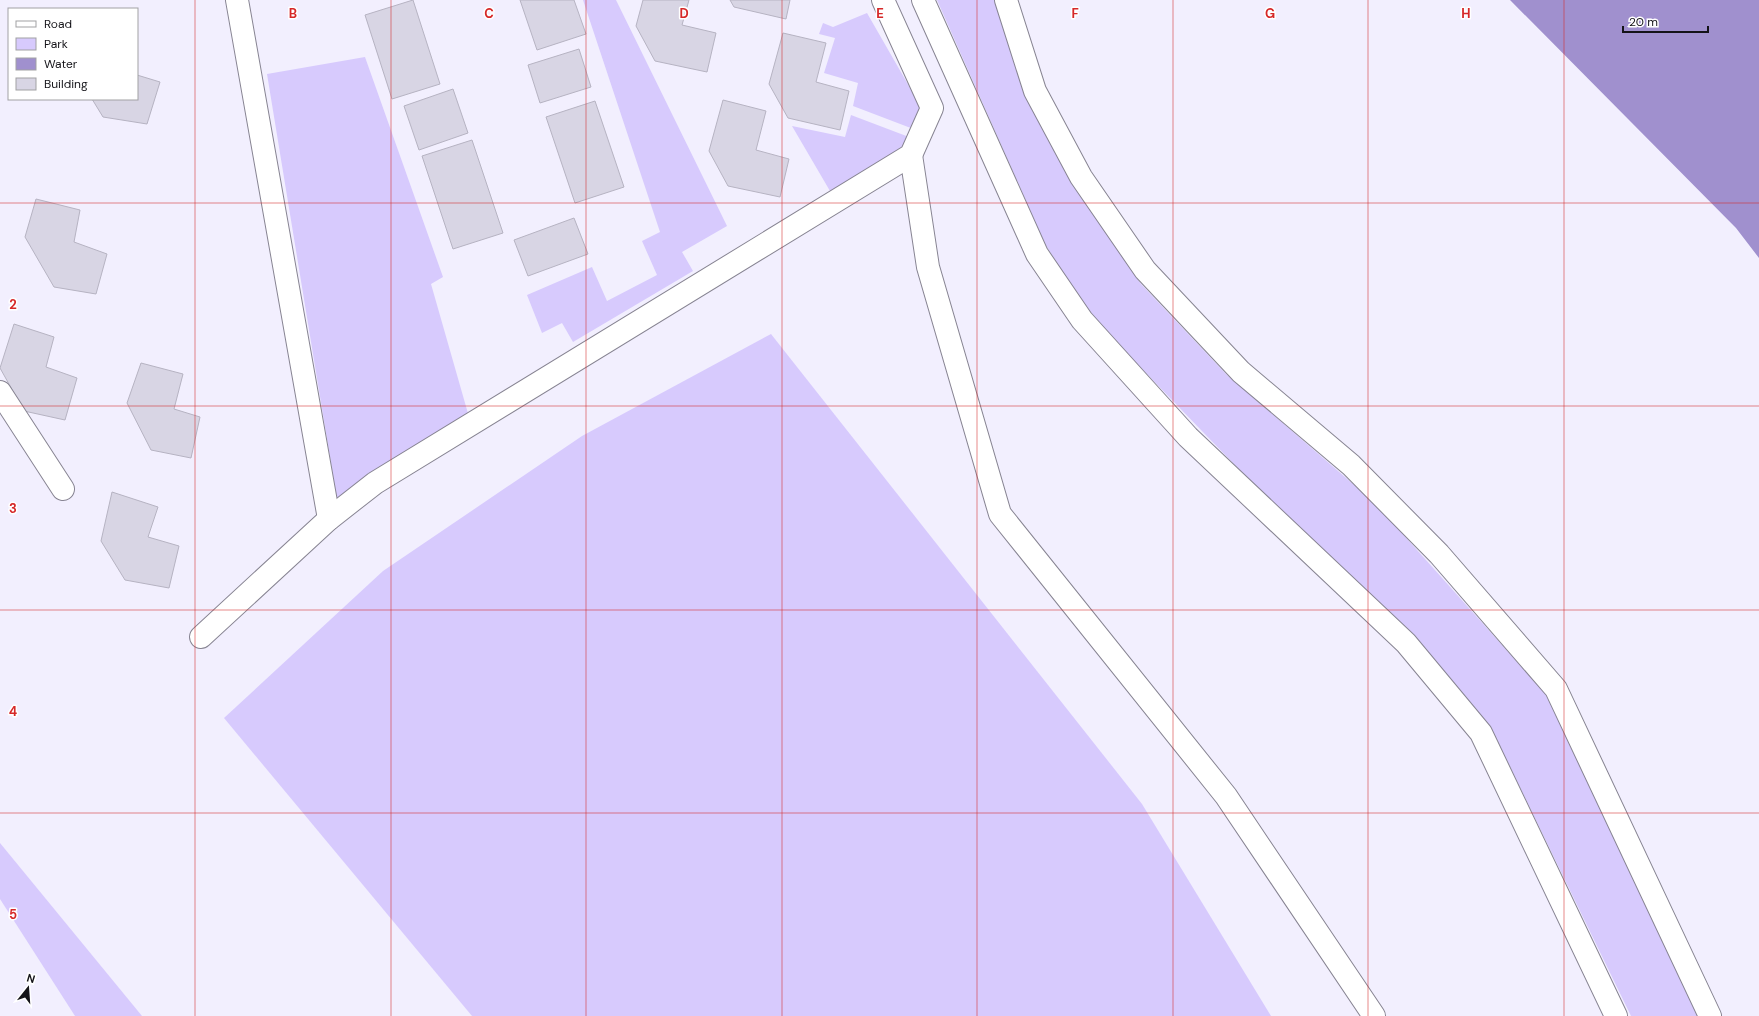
<svg xmlns="http://www.w3.org/2000/svg" width="1759" height="1016" font-family="'DM Sans',sans-serif">
  <style>
    .green { fill: #d7cafd }
    .water { fill: #a090ce }
    .building { fill: #d8d5e4; stroke: #b6b3c2 }
    .lines { fill: none; stroke-linecap: round; stroke-linejoin: round }
    .minor-casing { stroke: #878492; stroke-width: 24 }
    .minor { stroke: #fff; stroke-width: 22 }
    .grid { fill: none; stroke: #d62828; stroke-width: 1; stroke-opacity: 0.55 }
    .grid-label { font-size: 13px; text-anchor: middle; font-weight: bold; fill: #d62828; stroke: #fff; stroke-width: 3; stroke-linejoin: round; paint-order: stroke }
  </style>
  <rect width="100%" height="100%" fill="#f2effe"/>
  <g class="green">
    <polygon points="583,0 616,0 727,226 682,252 693,271 573,342 562,323 542,333 527,295 592,267 607,301 657,275 642,241 660,232"/>
    <polygon points="937,0 999,0 1086,203 1141,284 1226,374 1375,503 1546,694 1699,1016 1631,1016 1493,732 1087,312 1045,244"/>
    <polygon points="867,13 925,114 916,130 853,106 858,83 824,73 835,38 819,34 823,23 833,27"/>
    <polygon points="365,57 443,277 431,284 469,417 337,500 267,74"/>
    <polygon points="851,115 909,137 910,148 830,191 792,126 845,137"/>
    <polygon points="771,334 1142,804 1271,1016 472,1016 224,718 383,571 582,436"/>
    <polygon points="0,843 142,1016 75,1016 0,899"/>
  </g>
  <polygon class="water" points="1510,0 1759,0 1759,258 1736,228"/>
  <g class="building">
    <polygon points="413,0 440,84 392,99 365,15"/>
    <polygon points="520,0 574,0 586,34 537,50"/>
    <polygon points="643,0 689,0 682,25 716,33 707,72 655,61 636,26"/>
    <polygon points="730,0 790,0 786,19 734,7"/>
    <polygon points="783,33 826,43 816,82 849,91 840,130 788,118 769,84"/>
    <polygon points="579,49 591,87 540,103 528,65"/>
    <polygon points="137,75 160,82 147,124 103,117 92,99 137,99"/>
    <polygon points="453,89 468,133 419,150 404,106"/>
    <polygon points="723,100 766,111 756,150 789,159 780,197 728,186 709,151"/>
    <polygon points="595,101 624,187 575,203 546,117"/>
    <polygon points="472,140 503,233 453,249 422,156"/>
    <polygon points="36,199 80,210 74,242 107,254 96,294 54,287 25,237"/>
    <polygon points="574,218 588,254 528,276 514,240"/>
    <polygon points="14,324 54,337 46,367 77,378 65,420 24,411 0,368"/>
    <polygon points="141,363 183,374 174,409 200,417 191,458 151,450 127,403"/>
    <polygon points="112,492 158,507 148,537 179,546 169,588 125,580 101,541"/>
  </g>
  <g class="lines">
    <defs>
      <g id="minor">
        <polyline points="237,0 329,519"/>
        <polyline points="923,0 1037,254 1082,320 1188,437 1406,643 1481,733 1616,1016"/>
        <polyline points="1006,0 1035,91 1081,177 1145,270 1241,372 1351,465 1439,554 1556,689 1710,1016"/>
        <polyline points="911,155 928,267 1000,514 1226,796 1374,1016"/>
        <polyline points="0,392 63,489"/>
        <polyline points="201,637 329,519 375,483 911,155 932,108 883,0"/>
      </g>
    </defs>
    <use href="#minor" class="minor-casing"/>
    <use href="#minor" class="minor"/>
  </g>
  <path class="grid" d="M195,0V1016M391,0V1016M586,0V1016M782,0V1016M977,0V1016M1173,0V1016M1368,0V1016M1564,0V1016M0,203H1759M0,406H1759M0,610H1759M0,813H1759"/>
  <g class="grid-label">
    <text x="293" y="18">B</text>
    <text x="489" y="18">C</text>
    <text x="684" y="18">D</text>
    <text x="880" y="18">E</text>
    <text x="1075" y="18">F</text>
    <text x="1270" y="18">G</text>
    <text x="1466" y="18">H</text>
    <text x="13" y="309">2</text>
    <text x="13" y="513">3</text>
    <text x="13" y="716">4</text>
    <text x="13" y="919">5</text>
  </g>
  <rect x="8" y="8" width="130" height="92" fill="#ffffff" stroke="#a1a1a3"/>
  <rect x="16" y="21" width="20" height="6" fill="#ffffff" stroke="#a1a1a3"/>
  <text x="44" y="28" font-size="12" fill="#141318">Road</text>
  <rect x="16" y="38" width="20" height="12" fill="#d7cafd" stroke="#a1a1a3"/>
  <text x="44" y="48" font-size="12" fill="#141318">Park</text>
  <rect x="16" y="58" width="20" height="12" fill="#a090ce" stroke="#a1a1a3"/>
  <text x="44" y="68" font-size="12" fill="#141318">Water</text>
  <rect x="16" y="78" width="20" height="12" fill="#d8d5e4" stroke="#a1a1a3"/>
  <text x="44" y="88" font-size="12" fill="#141318">Building</text>
  <g transform="translate(28 988) rotate(17)" stroke="#ffffff" stroke-width="3" paint-order="stroke">
  <path d="M0-3L7 15L0 10L-7 15Z" fill="#141318"/>
  <text y="-6" font-size="11" font-weight="bold" text-anchor="middle" fill="#141318">N</text>
  </g>
  <path d="M1623 26v6h85v-6" fill="none" stroke="#141318" stroke-width="2"/>
  <text x="1629" y="26" font-size="12" fill="#141318" stroke="#ffffff" stroke-width="3" paint-order="stroke">20 m</text>
</svg>
